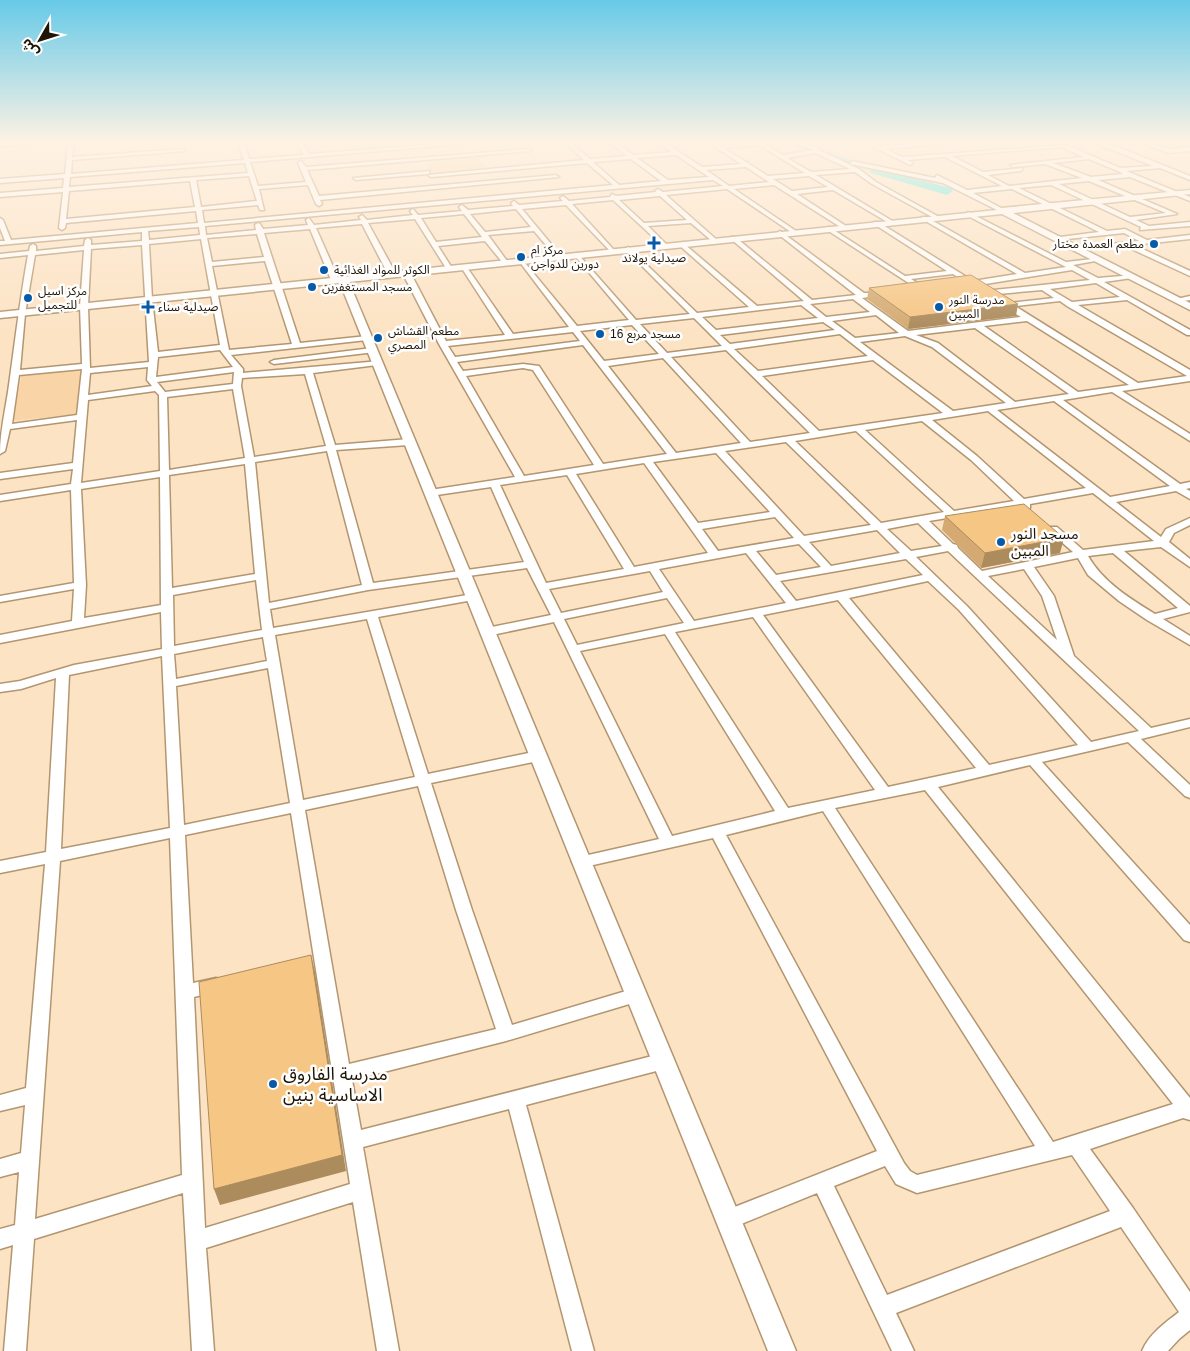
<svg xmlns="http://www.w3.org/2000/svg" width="1190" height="1351" font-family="Helvetica,'Noto Sans Arabic',sans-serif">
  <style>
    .built { fill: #f8d4a6 }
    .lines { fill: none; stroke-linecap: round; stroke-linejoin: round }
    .river { fill: #45eae8; fill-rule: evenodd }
    .minor-casing { stroke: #b39670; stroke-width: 3 }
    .tertiary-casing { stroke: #b39670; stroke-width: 3 }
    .minor { fill: #fff; fill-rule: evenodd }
    .tertiary { fill: #fff; fill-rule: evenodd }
    .wall { fill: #d4aa72 }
    .shaded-wall { fill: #ac8b5d }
    .building { fill: #f6c685; stroke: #ac8b5d }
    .poi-dot { fill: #075aa8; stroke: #fff; stroke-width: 2 }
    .labels { text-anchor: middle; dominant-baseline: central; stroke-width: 5; stroke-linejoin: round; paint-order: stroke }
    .far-poi-label { font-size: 12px; fill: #1f1506; stroke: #fff; text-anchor: start }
    .poi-label { font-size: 15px; fill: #1f1506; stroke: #fff; text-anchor: start }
    .near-poi-label { font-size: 18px; fill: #1f1506; stroke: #fff; text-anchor: start }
  </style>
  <rect width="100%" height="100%" fill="#fce3c4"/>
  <g class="built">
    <polygon points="476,156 487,169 434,173 424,161"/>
    <polygon points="82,367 76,414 12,421 22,374"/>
  </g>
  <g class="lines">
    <g class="river">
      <polygon points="787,142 801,142 862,164 864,166 862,168 854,168 788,144"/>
      <polygon points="875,168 951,188 953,191 947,195 871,173 869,171"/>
    </g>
    <defs>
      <g id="minor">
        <polygon points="24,142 48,142 0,147 0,143"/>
        <path d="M68,142H74L72,157L182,149L185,151L72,160L71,174L244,160L238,142H244L249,159L304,155L297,142H303L309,154L465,142H486L250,162L258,186L306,182L298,163L301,161L306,167L529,149L532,151L307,170L319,196L556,175L559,177L320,200L322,204L319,206L316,204L308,185L259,189L264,210H260L258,205L202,210L204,223L613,185L587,163L431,177L428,175L584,160L564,142H570L590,159L627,156L609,142H615L633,155L672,152L658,142H664L702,167L741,164L708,142H714L720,145L783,142L765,145L783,155L814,150L794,142H802L819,148V150L859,169L876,182L939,217L934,218L872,184L855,172L816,175L894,222L889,223L833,190L797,194L846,226V228H842L774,185L734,189L796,231V233L794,234L727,189L666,195L717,240L712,241L691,223L648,226L666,244V246L664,247L613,200L572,204L614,250V252L612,253L566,205L522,209L561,256V258H557L534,231L488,235L507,261V263H503L485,241L438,246L452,268L449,270L446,268L415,219L368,223L396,274L392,276L388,274L362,224L316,228L339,280L335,282L331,280L310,229L264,233L300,343L367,336L371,338L367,340L231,355L243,369V373L380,361L381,363L377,365L313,373L335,445L409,439L414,442L409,445L336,450L373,583L524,562L491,487L430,496L425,493L430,490L515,477L439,344L402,272L404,271L410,272L446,341L505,335L461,267L464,265L466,266L513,334L569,327L519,261V259L521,258L577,326L629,320L575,256V254L577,253L636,320L690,314L625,249L628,247L697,313L749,307L679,245V243H683L757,306L804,301L731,239V237H735L812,300L856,295L778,234L777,233L780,231L864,293H870V297L862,298L908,331L1021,317L1000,304V300L1009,303L1054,298L1042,290L987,295H984V291L1090,280L1072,270L973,286H961V282H965L953,274L911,279L924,287V291H921L824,228L829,227L905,276L947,271L874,224V222H878L973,281L1017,274L922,219V217H926L1025,273L1066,267L966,215L968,212L1066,262L1101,258V260L1073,265L1098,278L1134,275V277L1132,278L1104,282L1190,330V335H1187L1127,300L1078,305L1190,370V381L1122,391L1190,434V441L1112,392L1063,400L1180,484L1190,482V488L1186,489L1190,491V499L1176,491L1116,502L1161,537L1166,529L1190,518V525L1174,533L1169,542L1190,559V567L1161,547L1124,551L1190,606V612L1163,619L1190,636V645L1147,620L1119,601L1088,575L1078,558L1034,567L1054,596L1074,656L1151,728L1190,719V727L1141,739L1190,785V798L1185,796L1128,742L1042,762L1190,925V942L1184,940L1030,765L938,787L1190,1098V1120L1183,1118L1090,1149L1133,1208L1190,1292V1330L1179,1339L1168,1351H1142C1149,1334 1165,1323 1179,1312L1121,1227L896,1313L914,1351H892L817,1193L729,1229L722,1226L719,1219L722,1212L877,1151L713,838L580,868L575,866L572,862L575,858L659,839L554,622L487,636L481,632L487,628L551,615L527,568L368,590L270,609L273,628L473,594L479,597L473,600L378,617L428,774L538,751L543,753L545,756L543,759L538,761L431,783L472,910L512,1025L636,988L642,990L644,995L642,1000L636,1002L506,1041L352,1080L361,1130L664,1053L670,1056L673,1061L670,1066L664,1069L526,1105L594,1351H572L509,1109L363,1147L399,1351H377L353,1202L206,1248L214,1351H192L183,1193L34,1239L26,1351H4L13,1245L0,1249V1229L15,1225L19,1172L0,1177V1159L21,1153L25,1105L0,1111V1095L26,1088L45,864L0,873V861L46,852L56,678L21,689L0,692V684L20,681L74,665L162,649L161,612L0,643V635L72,621L74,589L0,602V596L74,583L71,490L0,501V495L71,484L73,469L0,479V473L73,463L77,420L10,429L5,451L0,454C0,430 6,408 9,385C15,342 20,299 28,255L0,258V254L29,251L30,246L33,244L36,246V251L84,246L85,240L88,238L91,240V245L142,241V232L0,245V241H5L0,228V218L3,220L11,240L198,223L196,211L66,223L65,228L62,230L59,228L63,192L0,197V193L63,188L64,178L0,183V179L65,174ZM759,145L805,173L768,176L724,148ZM815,153L850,169L811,172L787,158ZM676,155L709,177L668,180L637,158ZM631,159L661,181L619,185L593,162ZM245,163L248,173L69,187L70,177ZM746,167L769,182L729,186L706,170ZM249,176L257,201L201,207L196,180ZM809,176L828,187L792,191L773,179ZM713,180L723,186L663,192L658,189L655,191L656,192L616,196L612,194L610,197L569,201L563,196L560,198L563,201L519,205L514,201L511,203L513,206L468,210L462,205L459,207L462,211L418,215L413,209L410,211L413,215L367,220L362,215L359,217L361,220L314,225L309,218L306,220L308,225L263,229L260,224L258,223L255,225L256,230L206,235L205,226ZM190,181L195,207L66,219L69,191ZM660,196L687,220L644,223L619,200ZM516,209L531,227L485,232L470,214ZM464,214L482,237L436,242L421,218ZM199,227L200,235L149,240L148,231ZM257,234L264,257L212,262L207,238ZM201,239L220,345L158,352L152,299L149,244ZM142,245L149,362L90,368L88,306L91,249ZM84,250L80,306L82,364L20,370L25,314L35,255ZM265,261L292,344L229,350L212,266ZM1096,283L1120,297L1072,302L1050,289ZM853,299L870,312L826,317L810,304ZM1060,301L1067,306L1187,376L1138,383L1015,306ZM801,305L818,318L716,330L702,317ZM876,315L899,333L855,338L832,321ZM694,318L722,346L667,353L640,324ZM1027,321L1129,385L1078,392L984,326ZM823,322L835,330L730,344L720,335ZM632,325L659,354L604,361L580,331ZM975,328L1069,394L1015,402L938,343L916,335ZM573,332L580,341L455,357L448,346ZM840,334L868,356L758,371L734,349ZM905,336L932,347L1006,403L953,411L860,342ZM583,345L667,454L603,464L539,366L523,364L463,371L457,362ZM220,350L233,367L156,377L158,357ZM726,350L810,433L750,442L671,357ZM663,358L741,443L676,453L608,366ZM873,360L943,413L819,431L762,376ZM148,367L147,380L152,386L88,395L90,373ZM523,368L533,370L594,465L524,476L466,376ZM82,369L77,415L12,424L19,375ZM234,372L233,384L165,392L157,382ZM305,374L326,446L254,457L241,386L242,378ZM233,389L245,458L169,470L167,397ZM155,391L159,395L160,471L81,483L88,400ZM1054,401L1170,486L1110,497L997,410ZM988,411L1086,488L1024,499L977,456L932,420ZM922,421L971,460L1014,501L954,511L865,430ZM856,431L944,512L881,523L795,441ZM786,442L871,525L804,536L725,451ZM327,451L362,585L269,603L255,462ZM716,453L770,512L698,523L653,462ZM644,463L708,553L634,567L576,474ZM245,464L255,574L172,588L169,475ZM567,475L624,569L546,583L500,485ZM160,477L161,605L84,618L86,585L81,489ZM1093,493L1154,541L1083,550L1057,527H1049L1048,529L1049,531L1073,552L982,571L958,548L957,545L953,544L929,521L1020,506L1026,509L1030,508V504ZM775,517L794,538L718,551L702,529ZM918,523L942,546L911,551L887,529ZM877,530L900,553L831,566L809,542ZM799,544L821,567L776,575L756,551ZM948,551L1139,731L1091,742L967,606L916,557ZM746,553L786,603L694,621L659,569ZM1113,553L1178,608L1155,614C1129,598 1103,582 1088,556ZM906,559L923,575L796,601L780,581ZM1024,569L1042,596L1057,640L988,576ZM650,571L663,592L561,613L549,589ZM256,580L262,630L174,646L173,595ZM928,581L959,610L1078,745L989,765L849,598ZM667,598L684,623L577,645L564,619ZM838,600L976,768L888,787L763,615ZM753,617L875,790L788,808L675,632ZM367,619L415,777L303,800L275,635ZM665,634L775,811L672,836L580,651ZM263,637L267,661L176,679L174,654ZM162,656L170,828L61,849L69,675ZM268,668L290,803L184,825L176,686ZM418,786L456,910L496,1029L349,1064L305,810ZM925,790L1173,1104L1053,1142L835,808ZM823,811L1035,1146L917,1175L910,1171L904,1163L726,835ZM291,813L350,1184L205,1228L194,997L222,990L224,985L222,980L216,978L193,983L185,835ZM170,838L182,1175L35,1219L60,861ZM1072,1155L1110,1211L887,1295L834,1186L885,1166L896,1184L917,1193Z"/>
        <path d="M864,142H871L880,146L914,144L911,142L956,143L886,149L903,157L1105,142L1190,176V180L1160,168L1126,171L1190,197V201L1130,177L1098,180L1177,214L1136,220L1149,226L1190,222V226L1140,230L1141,227L1051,185L1019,188L1107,231L1125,229L1147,240L1190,235V239L1134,245L1190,271V276L1125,246L1078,250V248L1080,247L1139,241L1124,233L1058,240V238L1060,237L1099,232L1012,189L973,193L1003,209L1001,212L943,183L850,164L852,161L935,178L937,175L967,190L1002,186L945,157L908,160L913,163L910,165ZM1097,144L1153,166L1120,168L1069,146ZM1061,147L1084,157L1010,165L1013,167L1045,164L1082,178L1009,186L988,175L1021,171L1023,168L983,172L952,156ZM1089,159L1120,172L1123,174L1091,177L1053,163ZM1089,181L1166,213L1130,217L1059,184Z"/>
        <polygon points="1140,142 1148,142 1168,149 1190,147 1190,151 1168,153"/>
        <polygon points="430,171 428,174 356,180 353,178"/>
        <polygon points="1190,296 1190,300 1176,302 1172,300"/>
        <polygon points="372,348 375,348 375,352 274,364 270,362 274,360"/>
      </g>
      <polygon id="tertiary" points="1190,190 1190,194 1013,213 1190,303 1190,310 1002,214 349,282 796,1351 768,1351 340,283 0,318 0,312 997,210 1001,208"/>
    </defs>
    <use href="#minor" class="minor-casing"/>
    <use href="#tertiary" class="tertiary-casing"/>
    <use href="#minor" class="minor"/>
    <use href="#tertiary" class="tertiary"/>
  </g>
  <g class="wall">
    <polygon points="869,288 1016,316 908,329 867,299"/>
    <polygon points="945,516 1060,553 981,568 942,530"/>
  </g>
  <g class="shaded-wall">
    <polygon points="1018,304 1016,316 908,329 910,317"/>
    <polygon points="1064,538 1060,553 981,568 985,553"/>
    <polygon points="311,955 315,972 346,1171 220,1205 214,1189"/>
  </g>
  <g class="building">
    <polygon points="971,275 1018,304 910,317 869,288"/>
    <polygon points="1024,504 1064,538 985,553 945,516"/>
    <polygon points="311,955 342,1155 214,1189 199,982"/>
  </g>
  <linearGradient id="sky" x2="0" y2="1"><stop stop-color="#67cae8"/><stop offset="0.43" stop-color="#fef2e4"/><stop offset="1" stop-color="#fef2e4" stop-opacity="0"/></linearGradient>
  <rect width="1190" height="331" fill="url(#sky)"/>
  <g class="poi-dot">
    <path d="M651.5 235.5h5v5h5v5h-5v5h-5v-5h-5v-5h5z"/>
    <circle cx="1154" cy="244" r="5"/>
    <circle cx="521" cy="257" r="5"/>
    <circle cx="324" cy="270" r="5"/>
    <circle cx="312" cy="287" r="5"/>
    <circle cx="28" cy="298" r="5"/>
    <path d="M145.5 299.5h5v5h5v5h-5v5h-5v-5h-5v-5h5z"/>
    <circle cx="939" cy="307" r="5"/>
    <circle cx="600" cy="334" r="5"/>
    <circle cx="378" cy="338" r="5"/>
    <circle cx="1001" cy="542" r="5"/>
    <circle cx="273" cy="1084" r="5"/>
  </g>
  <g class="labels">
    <g class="far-poi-label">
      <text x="1144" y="244" text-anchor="end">مطعم العمدة مختار</text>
      <text x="531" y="250">مركز ام<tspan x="531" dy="14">دورين للدواجن</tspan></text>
      <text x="654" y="258" text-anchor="middle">صيدلية يولاند</text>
      <text x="334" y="270">الكوثر للمواد الغذائية</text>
      <text x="322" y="287">مسجد المستغفرين</text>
      <text x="38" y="291">مركز اسيل<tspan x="38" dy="14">للتجميل</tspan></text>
      <text x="949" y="300">مدرسة النور<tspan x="949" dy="14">المبين</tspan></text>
      <text x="158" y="307">صيدلية سناء</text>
      <text x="388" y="331">مطعم القشاش<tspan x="388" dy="14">المصري</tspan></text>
      <text x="610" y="334">مسجد مربع 16</text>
    </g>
    <g class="poi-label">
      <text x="1011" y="533">مسجد النور<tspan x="1011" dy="17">المبين</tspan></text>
    </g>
    <g class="near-poi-label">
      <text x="283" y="1074">مدرسة الفاروق<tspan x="283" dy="21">الاساسية بنين</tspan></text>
    </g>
  </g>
  <g transform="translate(40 40) rotate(231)" stroke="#ffffff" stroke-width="4" paint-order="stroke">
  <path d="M0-4L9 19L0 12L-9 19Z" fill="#1f1506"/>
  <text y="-8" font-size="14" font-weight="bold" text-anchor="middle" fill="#1f1506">ش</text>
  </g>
</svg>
